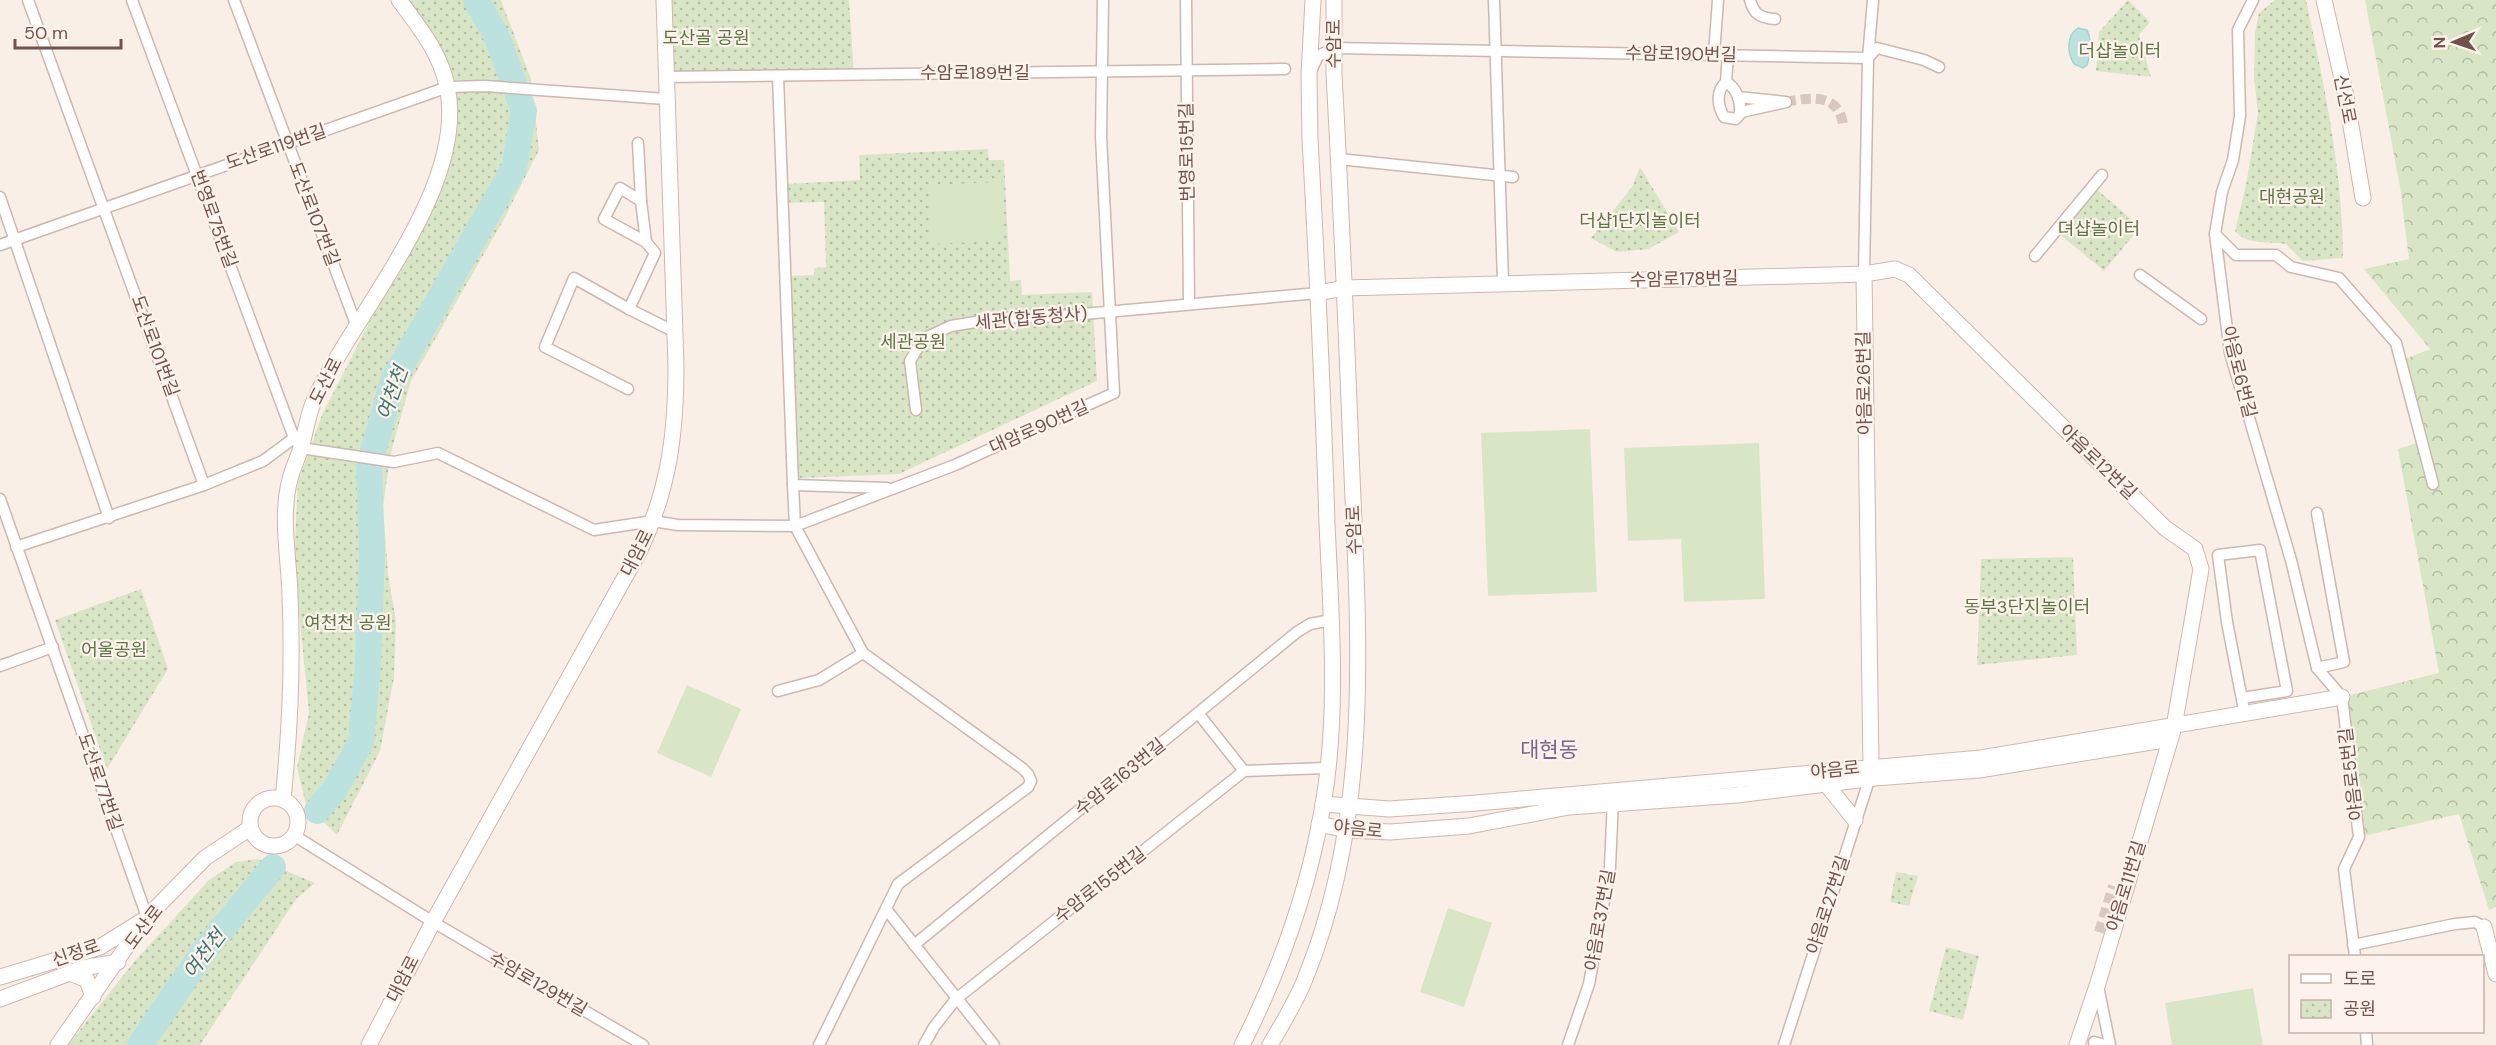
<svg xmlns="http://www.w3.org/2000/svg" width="2496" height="1045" font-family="'DM Sans','Noto Sans KR',sans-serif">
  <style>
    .forest { fill: url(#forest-crowns) }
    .park { fill: url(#park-dots) }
    .pitch { fill: #d9e6c6 }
    .water { fill: #bce2e0; stroke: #a3d3d1; stroke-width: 1.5 }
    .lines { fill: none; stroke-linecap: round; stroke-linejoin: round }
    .river { stroke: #bce2e0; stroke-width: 26 }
    .street-tunnel { stroke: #d8c8c0; stroke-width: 10; stroke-dasharray: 10 5; stroke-linecap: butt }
    .street-casing { stroke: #cdb7b0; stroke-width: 13 }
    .secondary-casing { stroke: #cfb6ae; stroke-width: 17 }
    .street { stroke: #fff; stroke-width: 10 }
    .secondary { stroke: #fff; stroke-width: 15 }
    .labels { text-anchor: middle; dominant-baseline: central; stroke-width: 4.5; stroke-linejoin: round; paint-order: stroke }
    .park-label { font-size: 18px; fill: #5d7646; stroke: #fdf3ec }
    .street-label { font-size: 18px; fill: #71534d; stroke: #fdf3ec }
    .water-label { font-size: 20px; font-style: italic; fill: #427574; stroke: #fdf3ec }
    .quarter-label { font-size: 21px; fill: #79658d; stroke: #fdf3ec }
  </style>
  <defs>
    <pattern id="forest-crowns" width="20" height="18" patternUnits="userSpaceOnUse" patternTransform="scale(1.5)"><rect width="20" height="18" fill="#d9e6c6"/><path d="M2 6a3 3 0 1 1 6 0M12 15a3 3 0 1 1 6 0" fill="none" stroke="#b4bda3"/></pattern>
    <pattern id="park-dots" width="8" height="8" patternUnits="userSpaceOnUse" patternTransform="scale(1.5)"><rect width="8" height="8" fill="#d9e6c6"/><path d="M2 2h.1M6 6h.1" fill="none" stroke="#b4bda3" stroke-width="1.8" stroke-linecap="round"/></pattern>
  </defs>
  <rect width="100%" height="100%" fill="#faefe6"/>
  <polygon class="forest" points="2365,0 2496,0 2496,907 2489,910 2459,814 2359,837 2342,697 2439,673 2398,449 2420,442 2405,359 2430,349 2364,269 2409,259 2400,187"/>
  <g class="park">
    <polygon points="407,0 501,0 531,79 539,150 504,219 411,381 391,452 383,506 388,574 396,621 394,677 380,751 337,835 306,805 297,767 309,713 294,559 298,482 322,415 405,252 454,145 456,99 447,67"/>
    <polygon points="663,0 849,0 854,75 665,77"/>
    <polygon points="2128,0 2150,22 2139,35 2151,77 2096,71 2099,32"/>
    <path d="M2275,0H2306C2324,84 2343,172 2343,258L2303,261L2286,244C2268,241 2248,246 2235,231L2246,185L2258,113L2254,78L2255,33L2259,13Z"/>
    <polygon points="988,149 989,160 1004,160 1010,281 1021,280 1022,295 1092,292 1097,381 899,474 797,478 789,276 814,275 814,268 826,267 824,202 786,203 785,184 860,180 859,155"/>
    <polygon points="1640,167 1679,232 1648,249 1617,252 1591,238 1632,187"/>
    <polygon points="2093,186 2140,227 2104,271 2056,231"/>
    <polygon points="2073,557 2077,655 1977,665 1981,559"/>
    <polygon points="141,589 168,669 107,769 55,620"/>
    <polygon points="258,859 315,883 296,899 200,1045 68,1045 134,962 209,880 236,862"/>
    <polygon points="1896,872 1918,876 1909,906 1890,902"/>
    <polygon points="1946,947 1979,956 1963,1020 1929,1011"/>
  </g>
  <g class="pitch">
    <polygon points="1002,182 1004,241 931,244 929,185"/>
    <polygon points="1590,429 1597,592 1488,596 1481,433"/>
    <polygon points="1759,443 1765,599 1684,602 1681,539 1628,541 1624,448"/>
    <polygon points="687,685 741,709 711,777 657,753"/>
    <polygon points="1448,908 1492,923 1464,1007 1420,992"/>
    <polygon points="2253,988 2263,1045 2172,1045 2165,1003"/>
  </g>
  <path class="water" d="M2078,28L2087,30C2092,40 2091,54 2087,65L2083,68L2074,64C2067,52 2066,36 2078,28Z"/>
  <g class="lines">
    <g class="river">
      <polyline points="317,811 335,789 361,742 368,665 372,554 369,466 393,380 514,168 524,111 497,37 476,0"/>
      <polyline points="140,1045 204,951 273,867"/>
    </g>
    <g class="street-tunnel">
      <path d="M1786,102C1810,97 1839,93 1843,125"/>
      <polyline points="2099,932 2113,886"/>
    </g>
    <defs>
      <g id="street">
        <polyline points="28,0 204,485"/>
        <polyline points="132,0 294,438"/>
        <polyline points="234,0 357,327"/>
        <polyline points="1186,0 1189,303"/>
        <polyline points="1494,0 1503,283"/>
        <path d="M1750,0C1754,15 1761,18 1775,19"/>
        <polyline points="2253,0 2238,30 2240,116 2233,160 2222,192 2215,234 2230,353 2291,560 2317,668 2342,697 2359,837 2344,869 2355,956"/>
        <polyline points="1714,54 1718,0"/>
        <polyline points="1868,58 1877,48 1924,60 1939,67"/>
        <polyline points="1312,69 1318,56 1334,48 1868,58"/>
        <polyline points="778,76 793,485"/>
        <polyline points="665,77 1285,69"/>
        <path d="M1726,82C1737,88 1741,102 1740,114L1736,119L1724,117C1717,105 1716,91 1726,82L1728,54"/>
        <polyline points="1738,97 1786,102 1741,112"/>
        <polyline points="638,143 641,201 620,188 604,219 646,242 655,253 629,309 675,332"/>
        <polyline points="1339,159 1513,177"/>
        <polyline points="0,197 109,518"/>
        <polyline points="641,201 646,242"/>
        <polyline points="2215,234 2236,255 2276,255 2291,267 2339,278 2396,343 2433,484"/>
        <polyline points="0,245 448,87 485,86 666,99"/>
        <polyline points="2035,256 2102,175"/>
        <polyline points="1864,274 1868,58 1873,0"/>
        <polyline points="2140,275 2201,319"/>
        <polyline points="628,389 545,347 574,278 629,309"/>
        <polyline points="916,410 910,361 923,339 951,326 1000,318 1061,316 1318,293"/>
        <polyline points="0,499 147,917"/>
        <polyline points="2317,513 2344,662 2317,668"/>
        <polyline points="16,547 204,485 263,461 294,438 301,448 394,462 438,453 594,530 653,521 678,525 795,526 955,465 1114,393 1101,136 1103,0"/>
        <polyline points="0,666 53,647"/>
        <polyline points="778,691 819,680 863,653"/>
        <polyline points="2242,698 2287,691 2260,550 2218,555 2227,622 2245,715"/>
        <polyline points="1198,713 1244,771"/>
        <polyline points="295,836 433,922 643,1045"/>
        <polyline points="886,909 994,1045"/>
        <polyline points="914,945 1297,632 1310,624 1331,620"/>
        <polyline points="2353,945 2455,924 2475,922 2484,927"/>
        <polyline points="2098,986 2110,1045"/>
        <polyline points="2366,1032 2367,1045"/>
        <polyline points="2094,1042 2105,1045"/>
        <polyline points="819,1045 898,884 1028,787 1031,781 1028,774 1022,768 863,653 795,526 793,485 887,488"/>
        <polyline points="924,1045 934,1027 956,999 1244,771 1327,768"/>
        <polyline points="1568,1045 1589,984 1610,867 1613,799"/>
        <polyline points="1784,1045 1871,774"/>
      </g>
      <g id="secondary">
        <polyline points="2324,0 2346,96 2363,198"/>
        <polyline points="1864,274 1871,766"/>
        <polyline points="1318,293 1344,288 1831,275 1864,274 1895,269 1909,275 2165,528 2195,549 2201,569 2174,727 2098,983 2077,1045"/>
        <polyline points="1826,784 1855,820"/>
        <circle cx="274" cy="822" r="24"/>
        <path d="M283,799C290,731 293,664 290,596C289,556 280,518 290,479C293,467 299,456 302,444C306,430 308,414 314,401C355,311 469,188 447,86C440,52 419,27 399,0"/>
        <polyline points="1323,804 1389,809 1477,803 1981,758 2342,697"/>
        <polyline points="1319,824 1347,830 1390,832 1469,826 1569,807 1737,795 1875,778 1979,770 2170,739"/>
        <polyline points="2484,927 2496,974"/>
        <polyline points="70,973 82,968 118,962"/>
        <polyline points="0,977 100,947 145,919"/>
        <polyline points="0,999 70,973 87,980 93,997"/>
        <polyline points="58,1045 147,917 205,858 250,828"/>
        <path d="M369,1045L433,922L640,550C669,489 676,433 676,366L664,0"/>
        <path d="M1242,1045C1280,970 1309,888 1323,805C1339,713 1331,615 1327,523C1323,395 1317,267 1310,139L1309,75L1313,0"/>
        <path d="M1270,1045C1282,1024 1296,1002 1305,979C1374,811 1358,628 1351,451C1346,325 1341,200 1334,74V0"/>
      </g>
    </defs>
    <use href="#street" class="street-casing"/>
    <use href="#secondary" class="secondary-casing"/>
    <use href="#street" class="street"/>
    <use href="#secondary" class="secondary"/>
  </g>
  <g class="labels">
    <g class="park-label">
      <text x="706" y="38">도산골 공원</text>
      <text x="2120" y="51">더샵놀이터</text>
      <text x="2292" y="197">대현공원</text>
      <text x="1640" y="221">더샵1단지놀이터</text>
      <text x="2099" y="229">뎌샵놀이터</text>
      <text x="913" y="342">세관공원</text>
      <text x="2027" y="607">동부3단지놀이터</text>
      <text x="348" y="623">여천천 공원</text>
      <text x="114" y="650">어울공원</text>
    </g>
    <g class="street-label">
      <text transform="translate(1334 44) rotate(-90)">수암로</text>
      <text transform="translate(1681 54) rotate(1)">수암로190번길</text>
      <text x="975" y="73">수암로189번길</text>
      <text transform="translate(2345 99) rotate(79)">신선로</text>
      <text transform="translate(276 147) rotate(-19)">도산로119번길</text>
      <text transform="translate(1187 152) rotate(-91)">번영로15번길</text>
      <text transform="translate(314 214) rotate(69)">도산로107번길</text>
      <text transform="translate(214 219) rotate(70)">번영로75번길</text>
      <text transform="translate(1684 279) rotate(-1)">수암로178번길</text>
      <text transform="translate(1031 318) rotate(-5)">세관(합동청사)</text>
      <text transform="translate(155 346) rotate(70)">도산로101번길</text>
      <text transform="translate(2239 372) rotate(76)">야음로6번길</text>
      <text transform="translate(326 381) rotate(-63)">도산로</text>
      <text transform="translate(1864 383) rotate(-91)">야음로26번길</text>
      <text transform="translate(1039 427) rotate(-24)">대암로90번길</text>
      <text transform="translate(2098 462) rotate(44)">야음로12번길</text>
      <text transform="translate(1354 530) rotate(-92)">수암로</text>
      <text transform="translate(637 553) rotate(-63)">대암로</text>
      <text transform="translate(1835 770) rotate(-6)">야음로</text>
      <text transform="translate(2351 774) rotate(-97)">야음로5번길</text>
      <text transform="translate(1120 777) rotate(-39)">수암로163번길</text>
      <text transform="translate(100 782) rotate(71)">도산로77번길</text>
      <text transform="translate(1358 829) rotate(6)">야음로</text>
      <text transform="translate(1100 885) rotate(-38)">수암로155번길</text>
      <text transform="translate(2126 886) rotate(-73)">야음로11번길</text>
      <text transform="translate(1828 905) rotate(-72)">야음로27번길</text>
      <text transform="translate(1600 920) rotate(-80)">야음로37번길</text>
      <text transform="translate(144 927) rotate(-53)">도산로</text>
      <text transform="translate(76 953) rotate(-19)">신정로</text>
      <text transform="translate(403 979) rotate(-63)">대암로</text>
      <text transform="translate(538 984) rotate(30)">수암로129번길</text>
    </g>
    <g class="water-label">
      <text transform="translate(392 393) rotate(-70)">여천천</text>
      <text transform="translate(204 954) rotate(-53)">여천천</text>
    </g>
    <g class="quarter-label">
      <text x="1549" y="750">대현동</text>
    </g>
  </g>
  <rect x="2289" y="955" width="195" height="78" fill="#fdf3ec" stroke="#c5b3ac" stroke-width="1.5"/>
  <rect x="2301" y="974" width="30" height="9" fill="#ffffff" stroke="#c5b3ac" stroke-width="1.5"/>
  <text x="2343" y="985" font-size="18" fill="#71534d">도로</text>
  <rect x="2301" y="1000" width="30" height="18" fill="url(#park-dots)" stroke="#c5b3ac" stroke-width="1.5"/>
  <text x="2343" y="1015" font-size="18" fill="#71534d">공원</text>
  <g transform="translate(2454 42) rotate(268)" stroke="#fdf3ec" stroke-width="4.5" paint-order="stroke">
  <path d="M0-4.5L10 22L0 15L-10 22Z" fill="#71534d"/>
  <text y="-9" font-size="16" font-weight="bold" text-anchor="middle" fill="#71534d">N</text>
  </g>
  <path d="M15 39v9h106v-9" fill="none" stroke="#71534d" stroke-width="3"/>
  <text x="24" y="39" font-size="18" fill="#71534d" stroke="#fdf3ec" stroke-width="4.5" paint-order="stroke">50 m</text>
</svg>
